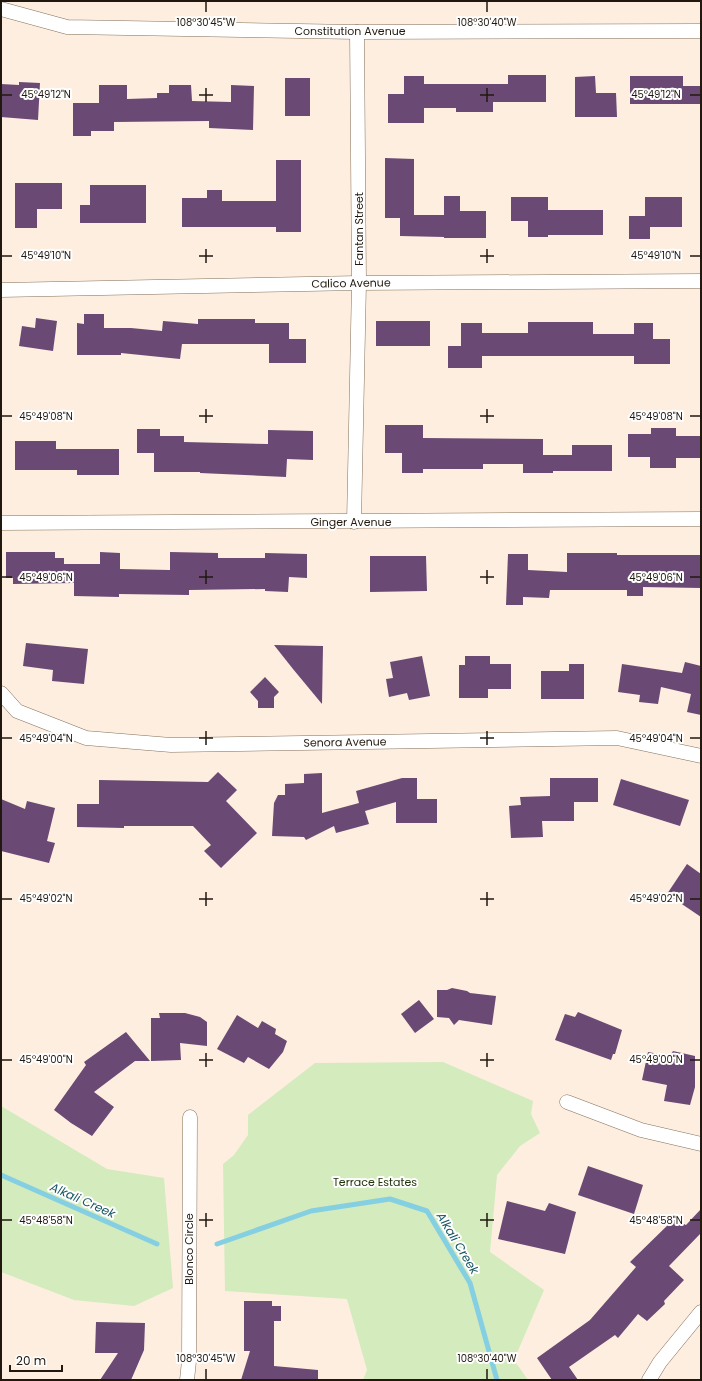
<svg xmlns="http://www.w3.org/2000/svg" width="702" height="1381" font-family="Poppins,sans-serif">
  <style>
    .green { fill: #d4ebbd }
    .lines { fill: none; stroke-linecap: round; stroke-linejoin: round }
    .stream { stroke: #85cfe2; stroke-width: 5 }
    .building { fill: #6a4974 }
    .minor-casing { stroke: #86715c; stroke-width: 15 }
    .minor { stroke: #fff; stroke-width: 14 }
    .ticks { fill: none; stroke: #211910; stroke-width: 1.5 }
    .labels { text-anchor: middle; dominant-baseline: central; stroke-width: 4; stroke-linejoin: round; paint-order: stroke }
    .street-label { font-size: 11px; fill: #211910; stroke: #fefefe }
    .park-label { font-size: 11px; fill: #23340c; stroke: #fefefe }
    .water-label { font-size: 12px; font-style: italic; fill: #185664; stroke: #fefefe }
    .ticks-label { font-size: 10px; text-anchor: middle; fill: #211910; stroke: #fefefe; stroke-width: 4; stroke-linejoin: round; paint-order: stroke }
  </style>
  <rect width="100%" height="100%" fill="#fdeee0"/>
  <g class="green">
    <polygon points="443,1062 533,1101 531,1114 540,1133 520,1146 497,1175 490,1252 544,1290 514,1360 528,1380 363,1380 367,1370 347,1299 225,1291 223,1164 234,1155 248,1135 248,1115 315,1063"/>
    <polygon points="1,1106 107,1169 164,1178 173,1288 134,1306 74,1300 1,1272"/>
  </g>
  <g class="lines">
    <g class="stream">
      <polyline points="1,1175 157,1244"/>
      <polyline points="217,1244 311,1211 390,1199 427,1211 470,1283 497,1380"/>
    </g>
  </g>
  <g class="building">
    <polygon points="508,75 546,75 546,102 493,102 493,112 456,112 456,108 424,108 424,123 388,123 388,94 404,94 404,76 424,76 424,84 508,84"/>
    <polygon points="595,76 596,93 616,93 617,117 575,117 575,77"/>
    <polygon points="630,76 683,76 683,86 701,86 701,104 630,104"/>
    <rect x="285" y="78" width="25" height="38"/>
    <polygon points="19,82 40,83 38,120 1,117 1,84 19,85"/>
    <polygon points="99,85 127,85 127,99 157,98 157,93 169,93 169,85 191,85 192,101 231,102 231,85 254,86 253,130 209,128 209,121 114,122 114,131 91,131 91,136 73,136 73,103 99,103"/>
    <polygon points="385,158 414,159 414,215 444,215 444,196 460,196 460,211 486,211 486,238 444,238 444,237 400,236 400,218 385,218"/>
    <polygon points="276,160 301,160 301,232 276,232 276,227 182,227 182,198 207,198 207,190 222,190 222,201 276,201"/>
    <polygon points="15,183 62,183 62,209 37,209 37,228 15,228"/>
    <polygon points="90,185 146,185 146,223 80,223 80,205 90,205"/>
    <polygon points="511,197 548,197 548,210 603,210 603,235 548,235 548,237 528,237 528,221 511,221"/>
    <polygon points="645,197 682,197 682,227 650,227 650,239 629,239 629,216 645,216"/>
    <polygon points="84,314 104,314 104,328 131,328 162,331 163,321 198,324 198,319 255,319 255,323 289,323 289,339 306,339 306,363 269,363 269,344 182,344 180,359 121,353 121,355 77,355 77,323 84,324"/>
    <polygon points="36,318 57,321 53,351 19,346 22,326 35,328"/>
    <rect x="376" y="321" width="54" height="25"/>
    <polygon points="528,322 593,322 593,334 634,334 634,323 653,323 653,339 670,339 670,364 634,364 634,356 482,356 482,368 448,368 448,346 461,346 461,323 482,323 482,333 528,333"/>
    <polygon points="385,425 423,425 423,438 543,439 543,455 572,455 572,445 612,445 612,471 553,471 553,473 523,473 523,464 483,464 483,469 423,469 423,473 402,473 402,453 385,453"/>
    <polygon points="651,428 676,428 676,436 701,436 701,458 676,458 676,468 650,468 650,457 628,457 628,434 651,434"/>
    <polygon points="137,429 160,429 160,436 184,436 184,442 268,444 268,430 313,431 313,460 287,459 286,477 200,473 200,472 154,472 154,453 137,453"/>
    <polygon points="15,441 56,441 56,449 119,449 119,475 77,475 77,470 15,470"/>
    <polygon points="6,552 55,552 55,558 64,558 64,564 100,564 100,552 120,553 120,569 170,570 170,552 218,553 218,558 265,558 265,553 307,554 307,578 289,577 288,592 265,591 265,589 189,590 189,595 119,594 119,597 74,596 74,583 13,584 13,578 6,578"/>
    <polygon points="567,553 617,553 617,555 701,555 701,588 643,587 643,596 627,596 627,590 550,590 549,598 523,597 523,605 506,605 508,554 528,554 528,570 567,572"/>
    <polygon points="370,556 426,556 427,591 370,592"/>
    <polygon points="26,643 88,649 84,684 52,681 53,670 23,666"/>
    <polygon points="274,645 323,646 322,704 293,669"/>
    <polygon points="422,656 430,696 409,700 407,693 389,697 386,679 393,678 390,662"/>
    <polygon points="465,656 490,656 490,664 511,664 511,689 488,689 488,698 459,698 459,665 465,665"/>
    <polygon points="685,662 701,666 701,715 687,712 691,694 661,687 658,704 639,702 640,695 618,692 622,664 682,673"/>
    <polygon points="569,664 584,664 584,699 541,699 541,671 569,671"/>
    <polygon points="265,677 279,692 274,697 274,708 258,708 258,701 250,692"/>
    <polygon points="218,772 237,790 226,801 257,833 221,868 204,851 211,845 193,826 124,826 124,828 77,827 77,804 99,804 99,780 208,782"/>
    <polygon points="322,773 322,813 359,803 356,791 402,778 417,778 417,799 437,799 437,823 396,823 396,802 365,811 369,824 336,833 334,826 306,840 304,837 272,836 274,803 278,795 285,795 285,784 304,783 304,774"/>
    <polygon points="550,778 598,778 598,802 574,802 574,821 542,821 543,837 511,838 509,806 521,805 520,797 550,796"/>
    <polygon points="621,779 689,800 680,826 613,805"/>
    <polygon points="1,799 25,809 27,801 55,808 47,841 55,843 49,863 1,851"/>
    <polygon points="687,864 701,874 701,917 667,894"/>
    <polygon points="452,988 467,991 470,993 496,996 492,1025 459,1020 454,1025 449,1018 437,1017 437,990 447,990"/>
    <polygon points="419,1000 434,1019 415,1033 401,1014"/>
    <polygon points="578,1012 622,1030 615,1054 613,1054 611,1060 555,1040 565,1014 575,1017"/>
    <polygon points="159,1013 185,1013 200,1017 207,1022 207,1046 180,1043 181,1060 151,1061 151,1018 160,1018"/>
    <polygon points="237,1015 258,1028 262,1021 276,1029 275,1034 287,1041 283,1052 269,1069 248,1057 244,1063 217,1049"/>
    <polygon points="126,1032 150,1061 135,1061 94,1092 114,1107 92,1136 71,1123 54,1110 86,1065 84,1062"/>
    <polygon points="673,1051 695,1056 695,1087 690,1105 664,1101 667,1085 642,1080 648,1052 670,1056"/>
    <polygon points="588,1166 643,1185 634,1214 578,1195"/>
    <polygon points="507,1201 545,1211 549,1203 576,1212 565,1254 498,1239"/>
    <polygon points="701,1209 701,1233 669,1266 684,1280 664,1301 665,1304 647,1321 638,1314 618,1338 615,1335 569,1367 578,1380 552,1380 537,1358 590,1320 636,1267 630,1262 674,1219 686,1225"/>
    <polygon points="244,1301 272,1301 272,1306 281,1306 281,1321 274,1321 274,1366 318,1370 318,1380 241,1380 250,1351 244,1351"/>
    <polygon points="96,1322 145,1323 144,1350 131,1380 100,1380 118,1353 95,1353"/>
  </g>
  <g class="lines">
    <defs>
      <g id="minor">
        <polyline points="1,9 67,27 357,32 701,31"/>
        <polyline points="1,290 359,283 701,281"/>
        <polyline points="354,522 359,283 357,32"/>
        <polyline points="1,523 701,519"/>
        <polyline points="1,693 17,711 86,738 171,745 617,738 701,756"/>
        <polyline points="567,1102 641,1130 701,1144"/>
        <polyline points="187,1380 189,1361 190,1117"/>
        <polyline points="649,1380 660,1362 701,1312"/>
      </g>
    </defs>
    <use href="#minor" class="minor-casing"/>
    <use href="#minor" class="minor"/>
  </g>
  <path class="ticks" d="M206,2V12M487,2V12M206,88V102M487,88V102M2,95H12M199,95H213M480,95H494M690,95H700M206,249V263M487,249V263M2,256H12M199,256H213M480,256H494M690,256H700M206,409V423M487,409V423M2,416H12M199,416H213M480,416H494M690,416H700M206,570V584M487,570V584M2,577H12M199,577H213M480,577H494M690,577H700M206,731V745M487,731V745M2,738H12M199,738H213M480,738H494M690,738H700M206,892V906M487,892V906M2,899H12M199,899H213M480,899H494M690,899H700M206,1053V1067M487,1053V1067M2,1060H12M199,1060H213M480,1060H494M690,1060H700M206,1213V1227M487,1213V1227M2,1220H12M199,1220H213M480,1220H494M690,1220H700M206,1369V1379M487,1369V1379"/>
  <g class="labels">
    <g class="street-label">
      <text x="350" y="31">Constitution Avenue</text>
      <text transform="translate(359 229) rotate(-90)">Fantan Street</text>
      <text transform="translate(351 283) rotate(-1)">Calico Avenue</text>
      <text x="351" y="522">Ginger Avenue</text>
      <text transform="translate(345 742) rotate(-1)">Senora Avenue</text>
      <text transform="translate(189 1249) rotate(-90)">Blonco Circle</text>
    </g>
    <g class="park-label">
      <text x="375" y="1182">Terrace Estates</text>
    </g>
    <g class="water-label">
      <text transform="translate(83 1200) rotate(24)">Alkali Creek</text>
      <text transform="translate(458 1243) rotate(59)">Alkali Creek</text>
    </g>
  </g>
  <g class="ticks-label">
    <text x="206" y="26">108°30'45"W</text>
    <text x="487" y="26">108°30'40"W</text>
    <text x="46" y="98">45°49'12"N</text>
    <text x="656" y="98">45°49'12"N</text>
    <text x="46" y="259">45°49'10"N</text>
    <text x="656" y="259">45°49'10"N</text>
    <text x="46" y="420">45°49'08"N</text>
    <text x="656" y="420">45°49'08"N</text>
    <text x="46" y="581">45°49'06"N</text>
    <text x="656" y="581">45°49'06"N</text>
    <text x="46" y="742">45°49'04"N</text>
    <text x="656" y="742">45°49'04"N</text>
    <text x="46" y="902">45°49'02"N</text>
    <text x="656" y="902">45°49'02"N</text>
    <text x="46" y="1063">45°49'00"N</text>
    <text x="656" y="1063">45°49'00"N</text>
    <text x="46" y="1224">45°48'58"N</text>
    <text x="656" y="1224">45°48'58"N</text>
    <text x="206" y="1362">108°30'45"W</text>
    <text x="487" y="1362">108°30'40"W</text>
  </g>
  <rect width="702" height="1381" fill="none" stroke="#211910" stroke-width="4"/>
  <path d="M10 1365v6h52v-6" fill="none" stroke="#211910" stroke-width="2"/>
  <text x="16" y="1365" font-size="12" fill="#211910" stroke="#fefefe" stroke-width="3" paint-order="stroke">20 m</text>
</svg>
